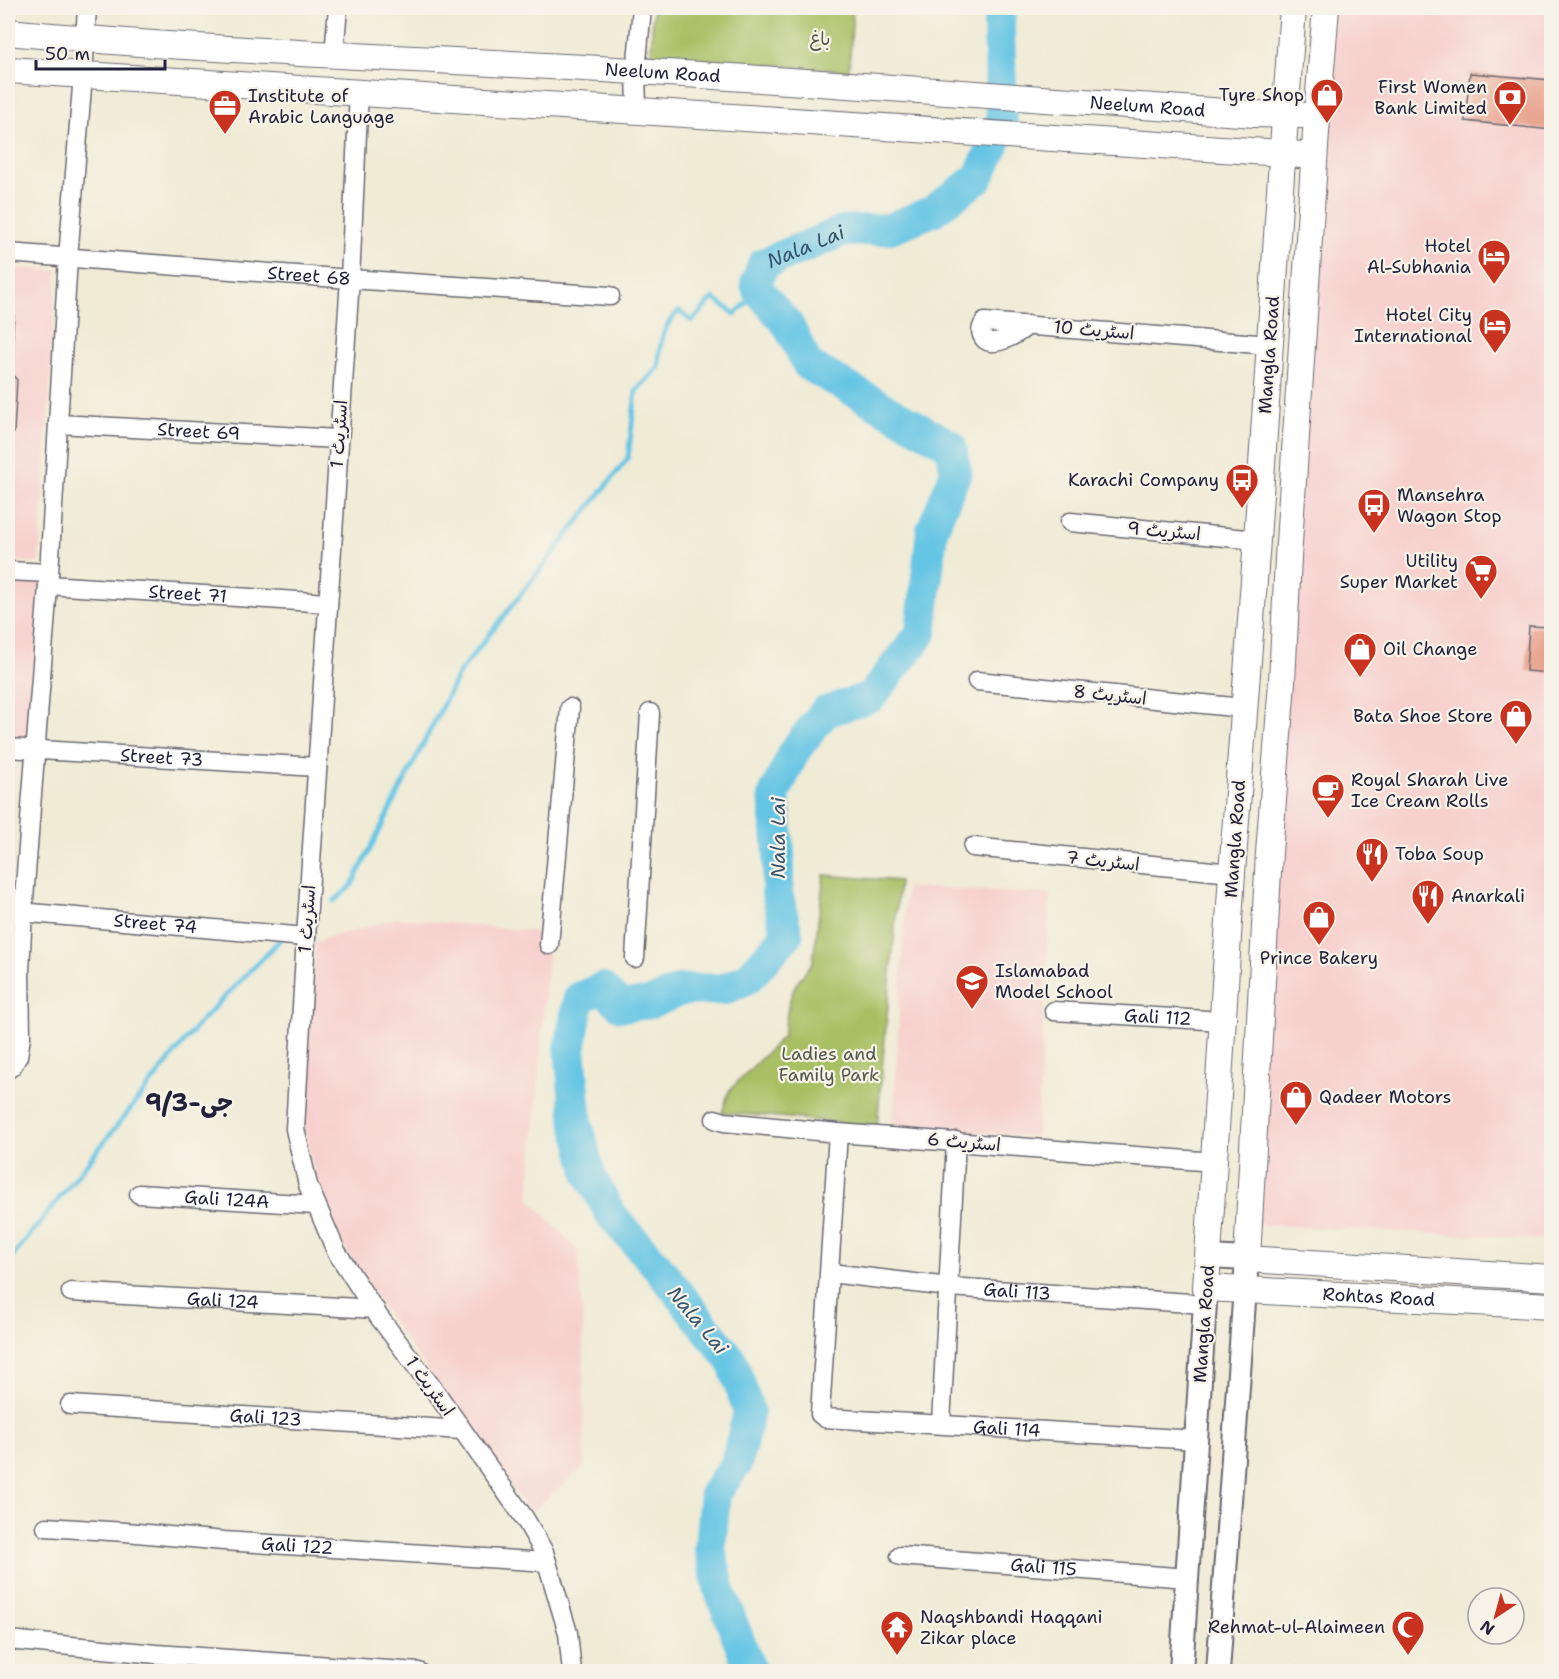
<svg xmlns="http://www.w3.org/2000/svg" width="1559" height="1679" font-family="'Shantell Sans','Playpen Sans Arabic',sans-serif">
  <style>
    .built { fill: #f7d0ce }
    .green { fill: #a9bf64; stroke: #667050; stroke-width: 1.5 }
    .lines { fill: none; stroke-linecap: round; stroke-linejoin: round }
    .stream { stroke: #65c5e4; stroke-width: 5 }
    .river { stroke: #65c5e4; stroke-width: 32 }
    .building { fill: #e79b84 }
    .minor-casing { stroke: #6a6871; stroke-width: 21 }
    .tertiary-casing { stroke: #6a6871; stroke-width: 26 }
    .secondary-casing { stroke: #6a6871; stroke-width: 28 }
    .minor { stroke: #fff; stroke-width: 18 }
    .tertiary { stroke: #fff; stroke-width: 22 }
    .secondary { stroke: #fff; stroke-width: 26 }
    .labels { text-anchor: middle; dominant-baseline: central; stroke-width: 4.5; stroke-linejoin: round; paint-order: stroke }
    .park-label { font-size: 18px; fill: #515949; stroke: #f7f3e8 }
    .street-label { font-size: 18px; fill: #22223b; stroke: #f7f3e8 }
    .poi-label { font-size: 18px; fill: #22223b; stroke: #f7f3e8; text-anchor: start }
    .water-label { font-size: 20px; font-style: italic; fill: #36536e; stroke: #f7f3e8 }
    .district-label { font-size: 24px; font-weight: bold; fill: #22223b; stroke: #f7f3e8 }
  </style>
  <rect width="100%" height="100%" fill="#f7f3e8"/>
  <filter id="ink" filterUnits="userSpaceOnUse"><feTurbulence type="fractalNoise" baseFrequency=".0167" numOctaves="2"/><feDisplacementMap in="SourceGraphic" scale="12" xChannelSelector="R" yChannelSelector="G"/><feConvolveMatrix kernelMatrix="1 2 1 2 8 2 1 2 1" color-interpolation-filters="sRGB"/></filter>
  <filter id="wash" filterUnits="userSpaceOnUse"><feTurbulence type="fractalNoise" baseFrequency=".008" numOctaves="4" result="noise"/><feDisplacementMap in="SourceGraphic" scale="24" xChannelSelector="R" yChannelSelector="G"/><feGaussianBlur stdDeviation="1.35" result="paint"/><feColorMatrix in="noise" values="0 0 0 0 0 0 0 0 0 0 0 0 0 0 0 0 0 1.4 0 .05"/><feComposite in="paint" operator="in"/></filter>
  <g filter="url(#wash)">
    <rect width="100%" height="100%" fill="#f0ebd5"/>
    <g class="built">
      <polygon points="1328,8 1551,8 1551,1240 1247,1224"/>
      <polygon points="8,267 57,271 39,563 8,560"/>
      <polygon points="8,578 41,581 27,741 8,740"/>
      <polygon points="906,887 1050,894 1037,1137 893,1126"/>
      <polygon points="396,918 549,933 549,945 529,1198 578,1251 583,1325 584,1467 530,1513 380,1304 345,1248 322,1204 304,1128 315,942"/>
    </g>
    <g class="green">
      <polygon points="653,8 853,8 849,71 651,56"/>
      <polygon points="824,875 899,881 877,1126 779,1117 722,1113 729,1091 783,1036 789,1002 796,984 813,962"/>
    </g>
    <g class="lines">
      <g class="stream">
        <path d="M334,901L352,885L459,673L628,458L636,391L659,367C659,346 662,326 679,311L692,321L713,298L735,314L759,291"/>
        <polyline points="8,1288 9,1261 200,1022 280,940"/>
      </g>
      <path class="river" id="s1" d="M751,1672L720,1591L710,1549L715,1493L736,1464L749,1412L732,1361L657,1266L611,1215L590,1175L577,1123L570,1049L579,998L602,988L621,1006L651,1003L681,990L725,989L748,978L787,935L777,893L779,855L774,795L795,750L825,712L871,697L921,633L932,530L956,472L951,446L808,365L788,325L759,291L756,284L763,264L843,231L888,229L933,211L978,178L994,145L1002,120L999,27L1000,8"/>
    </g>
    <g id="blocks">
      <g class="building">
        <polygon points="1470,73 1552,80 1552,130 1465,121"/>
        <polygon points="8,310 14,310 11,373 17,380 14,433 8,433"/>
        <polygon points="1529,626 1552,627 1552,673 1526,671"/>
      </g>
    </g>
  </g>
  <g filter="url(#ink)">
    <use href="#blocks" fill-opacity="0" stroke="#6a6871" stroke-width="1.5"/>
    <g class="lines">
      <defs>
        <g id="minor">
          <polyline points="334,54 338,8"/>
          <polyline points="359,92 350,279 306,937 295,1129 308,1185 336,1251 379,1317 437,1394 525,1519 544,1552 568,1633 572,1672"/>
          <polyline points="637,110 636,71 642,8"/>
          <path id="s2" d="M8,253L350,279L610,296"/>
          <path d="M1028,325C1020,332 989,353 982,335C980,330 982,326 985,322L1270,345"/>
          <path id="s3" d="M58,424L338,439"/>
          <polyline points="1070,522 1257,540"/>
          <polyline points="8,571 49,573"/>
          <path id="s4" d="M48,585L328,603"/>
          <polyline points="977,681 1243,708"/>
          <path id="s5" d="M8,748L317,767"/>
          <polyline points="973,847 1232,873"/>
          <path id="s6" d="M8,911L306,937"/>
          <polyline points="549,945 570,708"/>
          <polyline points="635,958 650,713"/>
          <path id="s7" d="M1054,1011L1223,1021"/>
          <polyline points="8,1069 12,1066 18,1056 21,1037 20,970 23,912 49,573 68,258 83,75 87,8"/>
          <polyline points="715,1119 724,1122 838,1133 1214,1162"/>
          <path id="s8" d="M838,1133L820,1414L825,1418L1197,1440"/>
          <path id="s9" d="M139,1194L316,1205"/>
          <path id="s10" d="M830,1273L949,1287L1205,1304"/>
          <path id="s11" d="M71,1292L375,1309"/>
          <path id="s12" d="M70,1405L462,1430"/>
          <polyline points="941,1424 956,1141"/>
          <path id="s13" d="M46,1527L126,1532L224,1541L547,1562"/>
          <path id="s14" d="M900,1556L1188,1578"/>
          <polyline points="8,1640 156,1654 419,1672"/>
        </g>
        <g id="tertiary">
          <polyline points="1209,1257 1247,1259 1218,1672"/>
          <polyline points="1181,1672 1206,1288"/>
        </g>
        <g id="secondary">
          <path id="s15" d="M1293,8L1281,175L1257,540L1232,873L1206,1288L1552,1306"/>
          <polyline points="1326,8 1317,117 1288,558 1282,682 1269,853 1247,1259 1552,1278"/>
          <path id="s16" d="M8,32C216,52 425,58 634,71C841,83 1048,100 1255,114L1300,115"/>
          <polyline points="8,70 1284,153 1300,155"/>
        </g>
      </defs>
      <use href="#minor" class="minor-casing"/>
      <use href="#tertiary" class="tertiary-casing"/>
      <use href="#secondary" class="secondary-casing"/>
      <use href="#minor" class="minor"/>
      <use href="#tertiary" class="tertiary"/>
      <use href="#secondary" class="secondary"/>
    </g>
  </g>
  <defs>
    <symbol id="shop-pin" viewBox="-11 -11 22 30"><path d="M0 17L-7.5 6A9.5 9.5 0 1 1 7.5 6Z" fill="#c8321e" stroke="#f7f3e8"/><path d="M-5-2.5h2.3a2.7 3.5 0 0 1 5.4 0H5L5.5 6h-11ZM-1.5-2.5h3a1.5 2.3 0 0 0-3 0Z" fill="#fff"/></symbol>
    <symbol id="bank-pin" viewBox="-11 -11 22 30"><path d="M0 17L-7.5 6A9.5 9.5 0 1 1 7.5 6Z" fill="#c8321e" stroke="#f7f3e8"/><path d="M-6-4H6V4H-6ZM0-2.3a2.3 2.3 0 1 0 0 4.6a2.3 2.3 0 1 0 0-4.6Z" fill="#fff"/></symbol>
    <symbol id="office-pin" viewBox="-11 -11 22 30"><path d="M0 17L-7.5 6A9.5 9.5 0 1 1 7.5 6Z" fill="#c8321e" stroke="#f7f3e8"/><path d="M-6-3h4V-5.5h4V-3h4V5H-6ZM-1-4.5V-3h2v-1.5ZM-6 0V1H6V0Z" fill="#fff"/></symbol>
    <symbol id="hotel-pin" viewBox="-11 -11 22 30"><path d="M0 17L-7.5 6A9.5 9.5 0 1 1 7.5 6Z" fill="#c8321e" stroke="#f7f3e8"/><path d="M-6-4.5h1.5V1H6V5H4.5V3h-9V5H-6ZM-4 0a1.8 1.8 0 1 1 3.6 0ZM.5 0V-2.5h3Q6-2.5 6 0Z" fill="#fff"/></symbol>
    <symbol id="bus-pin" viewBox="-11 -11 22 30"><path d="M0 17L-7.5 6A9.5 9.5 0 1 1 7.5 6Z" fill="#c8321e" stroke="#f7f3e8"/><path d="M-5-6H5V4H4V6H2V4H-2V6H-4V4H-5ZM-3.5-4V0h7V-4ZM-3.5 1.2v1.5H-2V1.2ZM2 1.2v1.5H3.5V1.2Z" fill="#fff"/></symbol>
    <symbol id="supermarket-pin" viewBox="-11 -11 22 30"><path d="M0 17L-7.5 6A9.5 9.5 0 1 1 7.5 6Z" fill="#c8321e" stroke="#f7f3e8"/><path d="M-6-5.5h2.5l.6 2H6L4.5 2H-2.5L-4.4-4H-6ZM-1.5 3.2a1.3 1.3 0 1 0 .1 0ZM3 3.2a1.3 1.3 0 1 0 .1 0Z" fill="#fff"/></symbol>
    <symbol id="cafe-pin" viewBox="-11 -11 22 30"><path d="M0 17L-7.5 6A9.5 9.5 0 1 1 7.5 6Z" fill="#c8321e" stroke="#f7f3e8"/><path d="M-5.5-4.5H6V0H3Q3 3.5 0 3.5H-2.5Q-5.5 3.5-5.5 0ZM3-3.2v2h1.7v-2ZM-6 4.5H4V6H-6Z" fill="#fff"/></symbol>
    <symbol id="restaurant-pin" viewBox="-11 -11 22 30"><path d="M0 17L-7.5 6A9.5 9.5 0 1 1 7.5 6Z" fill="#c8321e" stroke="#f7f3e8"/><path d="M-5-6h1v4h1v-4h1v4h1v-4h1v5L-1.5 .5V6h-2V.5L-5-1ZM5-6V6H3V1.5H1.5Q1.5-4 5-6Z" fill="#fff"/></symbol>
    <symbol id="school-pin" viewBox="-11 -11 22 30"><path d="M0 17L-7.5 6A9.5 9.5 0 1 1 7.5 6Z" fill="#c8321e" stroke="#f7f3e8"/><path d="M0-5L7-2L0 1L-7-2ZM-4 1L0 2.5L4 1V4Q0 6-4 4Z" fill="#fff"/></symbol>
    <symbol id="temple-pin" viewBox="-11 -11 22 30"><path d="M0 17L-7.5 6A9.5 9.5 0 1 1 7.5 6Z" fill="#c8321e" stroke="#f7f3e8"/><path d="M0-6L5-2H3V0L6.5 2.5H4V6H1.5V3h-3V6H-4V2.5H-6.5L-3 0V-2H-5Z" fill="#fff"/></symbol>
    <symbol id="mosque-pin" viewBox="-11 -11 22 30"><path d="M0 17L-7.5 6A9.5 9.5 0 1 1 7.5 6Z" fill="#c8321e" stroke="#f7f3e8"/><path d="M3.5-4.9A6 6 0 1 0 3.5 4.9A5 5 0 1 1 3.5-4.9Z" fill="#fff"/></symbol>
  </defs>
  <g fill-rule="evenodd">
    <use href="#shop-pin" x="1308" y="76" width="38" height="52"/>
    <use href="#bank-pin" x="1491" y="78" width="38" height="52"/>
    <use href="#office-pin" x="206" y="87" width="38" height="52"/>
    <use href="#hotel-pin" x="1475" y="237" width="38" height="52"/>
    <use href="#hotel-pin" x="1476" y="306" width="38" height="52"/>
    <use href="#bus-pin" x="1223" y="461" width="38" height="52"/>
    <use href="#bus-pin" x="1355" y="486" width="38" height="52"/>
    <use href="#supermarket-pin" x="1462" y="552" width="38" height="52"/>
    <use href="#shop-pin" x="1341" y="630" width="38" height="52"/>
    <use href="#shop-pin" x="1497" y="697" width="38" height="52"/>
    <use href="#cafe-pin" x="1309" y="771" width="38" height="52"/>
    <use href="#restaurant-pin" x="1353" y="835" width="38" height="52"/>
    <use href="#restaurant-pin" x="1409" y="877" width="38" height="52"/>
    <use href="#shop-pin" x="1300" y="898" width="38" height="52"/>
    <use href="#school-pin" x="953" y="962" width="38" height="52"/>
    <use href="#shop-pin" x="1277" y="1078" width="38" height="52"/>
    <use href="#temple-pin" x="878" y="1608" width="38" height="52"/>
    <use href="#mosque-pin" x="1389" y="1608" width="38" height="52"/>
  </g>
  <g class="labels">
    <g class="park-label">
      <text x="820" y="39">باغ</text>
      <text x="829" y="1054">Ladies and<tspan x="829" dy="21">Family Park</tspan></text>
    </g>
    <g class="street-label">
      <text stroke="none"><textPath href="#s16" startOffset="656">Neelum Road</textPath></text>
      <text stroke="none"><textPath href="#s16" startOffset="1142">Neelum Road</textPath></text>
      <text stroke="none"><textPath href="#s2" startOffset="302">Street 68</textPath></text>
      <text transform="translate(1094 330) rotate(5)">اسٹریٹ 10</text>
      <text transform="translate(1269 355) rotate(-86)">Mangla Road</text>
      <text stroke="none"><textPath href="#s3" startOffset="141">Street 69</textPath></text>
      <text transform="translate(339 434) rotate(-86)">اسٹریٹ 1</text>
      <text transform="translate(1164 531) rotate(5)">اسٹریٹ 9</text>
      <text stroke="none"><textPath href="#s4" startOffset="140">Street 71</textPath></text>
      <text transform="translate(1110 695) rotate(6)">اسٹریٹ 8</text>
      <text stroke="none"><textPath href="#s5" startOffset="154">Street 73</textPath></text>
      <text transform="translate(1235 839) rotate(-86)">Mangla Road</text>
      <text transform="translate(1103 861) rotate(6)">اسٹریٹ 7</text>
      <text transform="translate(307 919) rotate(-86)">اسٹریٹ 1</text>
      <text stroke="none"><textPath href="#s6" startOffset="148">Street 74</textPath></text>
      <text stroke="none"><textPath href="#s7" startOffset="104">Gali 112</textPath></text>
      <text transform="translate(964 1142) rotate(5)">اسٹریٹ 6</text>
      <text stroke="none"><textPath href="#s9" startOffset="88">Gali 124A</textPath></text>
      <text stroke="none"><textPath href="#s10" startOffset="188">Gali 113</textPath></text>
      <text stroke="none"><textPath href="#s15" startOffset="1456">Rohtas Road</textPath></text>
      <text stroke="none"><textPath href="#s11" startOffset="152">Gali 124</textPath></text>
      <text transform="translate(1204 1324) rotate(-86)">Mangla Road</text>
      <text transform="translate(430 1386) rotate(54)">اسٹریٹ 1</text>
      <text stroke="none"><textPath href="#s12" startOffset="196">Gali 123</textPath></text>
      <text stroke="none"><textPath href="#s8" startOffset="470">Gali 114</textPath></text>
      <text stroke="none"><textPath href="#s13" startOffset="252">Gali 122</textPath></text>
      <text stroke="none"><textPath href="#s14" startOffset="144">Gali 115</textPath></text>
    </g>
    <g class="poi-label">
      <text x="1487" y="87" text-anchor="end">First Women<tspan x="1487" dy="21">Bank Limited</tspan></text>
      <text x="1304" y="95" text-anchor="end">Tyre Shop</text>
      <text x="248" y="96">Institute of<tspan x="248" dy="21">Arabic Language</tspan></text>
      <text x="1471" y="246" text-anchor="end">Hotel<tspan x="1471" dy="21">Al-Subhania</tspan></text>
      <text x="1472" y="315" text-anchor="end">Hotel City<tspan x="1472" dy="21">International</tspan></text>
      <text x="1219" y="480" text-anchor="end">Karachi Company</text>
      <text x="1397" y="495">Mansehra<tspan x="1397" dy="21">Wagon Stop</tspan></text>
      <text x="1458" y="561" text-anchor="end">Utility<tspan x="1458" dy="21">Super Market</tspan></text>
      <text x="1383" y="649">Oil Change</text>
      <text x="1493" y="716" text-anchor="end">Bata Shoe Store</text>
      <text x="1351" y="780">Royal Sharah Live<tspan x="1351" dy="21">Ice Cream Rolls</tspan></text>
      <text x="1395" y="854">Toba Soup</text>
      <text x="1451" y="896">Anarkali</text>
      <text x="1319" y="958" text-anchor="middle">Prince Bakery</text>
      <text x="995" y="971">Islamabad<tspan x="995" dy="21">Model School</tspan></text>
      <text x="1319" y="1097">Qadeer Motors</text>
      <text x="920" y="1617">Naqshbandi Haqqani<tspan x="920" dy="21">Zikar place</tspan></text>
      <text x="1385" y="1627" text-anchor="end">Rehmat-ul-Alaimeen</text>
    </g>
    <g class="water-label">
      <text stroke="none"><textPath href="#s1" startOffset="1876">Nala Lai</textPath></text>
      <text transform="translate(778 838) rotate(-90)">Nala Lai</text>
      <text transform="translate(698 1320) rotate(50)">Nala Lai</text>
    </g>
    <g class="district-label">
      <text x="189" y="1103">جی-9/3</text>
    </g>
  </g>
  <rect width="1559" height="1679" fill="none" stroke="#f7f3e8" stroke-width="30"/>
  <g transform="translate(1496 1616) rotate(216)"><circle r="28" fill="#f7f3e8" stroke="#a29fa3" stroke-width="1.5"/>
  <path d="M0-4.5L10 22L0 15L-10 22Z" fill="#c8321e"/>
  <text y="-9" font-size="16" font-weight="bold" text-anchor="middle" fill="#22223b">N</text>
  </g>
  <path d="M36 60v9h129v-9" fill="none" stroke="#22223b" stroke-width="3"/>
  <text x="45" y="60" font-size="18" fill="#22223b" stroke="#f7f3e8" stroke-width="4.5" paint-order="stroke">50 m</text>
</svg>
